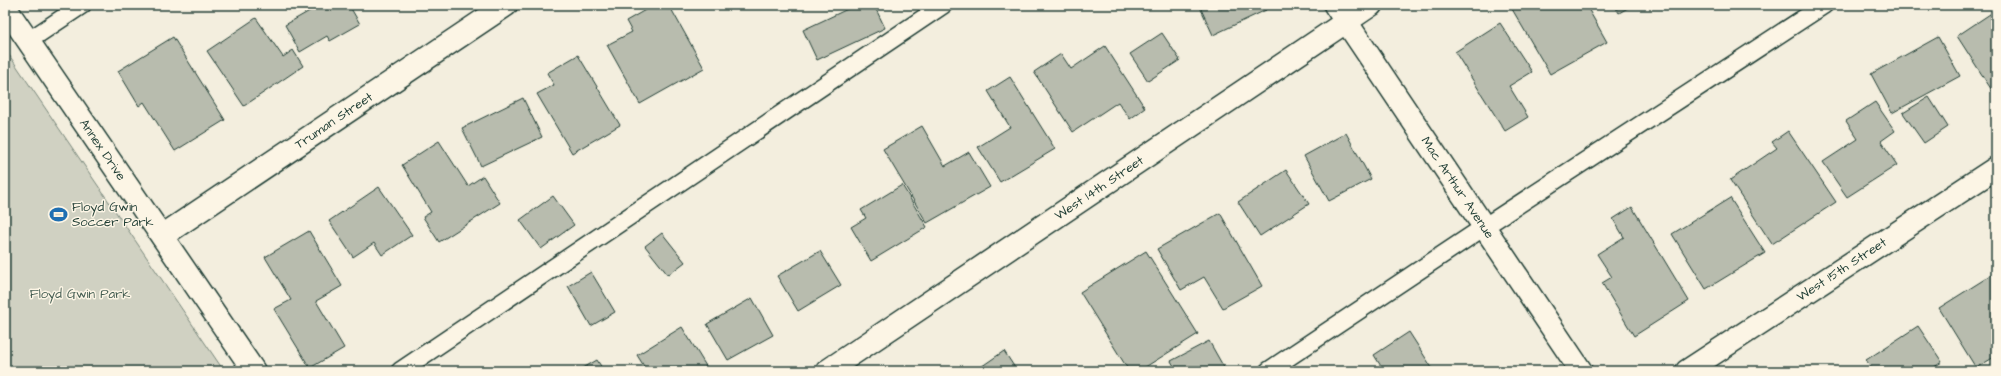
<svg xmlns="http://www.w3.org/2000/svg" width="2001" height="376" font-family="'Architects Daughter',sans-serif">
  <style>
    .green { fill: #d0d1c2; stroke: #78877b }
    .building { fill: #b8bcae; stroke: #1f3d34 }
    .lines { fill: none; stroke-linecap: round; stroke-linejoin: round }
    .lane-casing { stroke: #1f3d34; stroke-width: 20 }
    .street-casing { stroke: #1f3d34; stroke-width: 25 }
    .lane { stroke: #fcf5e5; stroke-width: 17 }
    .street { stroke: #fcf5e5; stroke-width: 22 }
    .labels { text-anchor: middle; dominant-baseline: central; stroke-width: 3; stroke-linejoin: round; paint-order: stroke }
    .street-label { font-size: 13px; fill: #1f3d34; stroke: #fcf5e5 }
    .poi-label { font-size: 13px; fill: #1f3d34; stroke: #fcf5e5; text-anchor: start }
    .park-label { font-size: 13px; fill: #425b50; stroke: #fcf5e5 }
  </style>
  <rect width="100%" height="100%" fill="#f3eede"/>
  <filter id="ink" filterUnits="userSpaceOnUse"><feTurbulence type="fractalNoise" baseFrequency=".025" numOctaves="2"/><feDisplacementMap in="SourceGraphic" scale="8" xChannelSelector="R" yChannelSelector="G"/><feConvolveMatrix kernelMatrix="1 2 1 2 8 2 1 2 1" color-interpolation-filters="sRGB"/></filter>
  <g filter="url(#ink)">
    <polygon class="green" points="5,49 224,371 5,371"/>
    <g class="building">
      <polygon points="320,5 349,5 360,24 330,41 327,36 300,52 285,25"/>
      <polygon points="654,5 669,5 704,68 640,104 607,45 632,32 626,21"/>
      <polygon points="856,5 874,5 885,28 817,60 803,30"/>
      <polygon points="1199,5 1264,5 1266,10 1213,35"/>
      <polygon points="1519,5 1586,5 1607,42 1550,74 1512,9"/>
      <polygon points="1614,5 1633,5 1619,13"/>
      <polygon points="1996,10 1996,94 1995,95 1957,36"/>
      <polygon points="256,18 283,57 293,50 303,66 244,106 207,51"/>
      <polygon points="1500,23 1532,72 1509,86 1528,117 1505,131 1455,52"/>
      <polygon points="1162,33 1180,60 1148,81 1130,54"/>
      <polygon points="173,37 225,120 175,151 144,102 139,106 118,71"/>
      <polygon points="1938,37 1960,76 1892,113 1871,74"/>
      <polygon points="1105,46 1145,108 1130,119 1118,102 1073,132 1034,72 1061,54 1071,69"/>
      <polygon points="578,55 620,125 572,153 537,94 554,85 547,73"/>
      <polygon points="1010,77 1055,149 1000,182 978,147 1010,127 988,91"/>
      <polygon points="1929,97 1948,127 1924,143 1903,113"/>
      <polygon points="523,98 542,137 481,166 462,128"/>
      <polygon points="1875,102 1895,131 1881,141 1897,165 1847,197 1823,162 1858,139 1846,121"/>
      <polygon points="922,126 945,166 969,152 990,187 927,223 883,149"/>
      <polygon points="1788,131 1836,202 1772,244 1730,180 1777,148 1772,142"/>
      <polygon points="1346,133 1371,179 1329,201 1304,156"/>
      <polygon points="439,141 468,186 483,176 500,203 439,242 423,217 431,212 402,165"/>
      <polygon points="1286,170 1309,204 1260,236 1238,202"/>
      <polygon points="902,185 927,227 871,261 851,227 866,218 861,210"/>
      <polygon points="379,187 412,235 382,255 374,243 353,257 329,221"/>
      <polygon points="553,196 574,225 541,249 520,220"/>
      <polygon points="1730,198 1765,253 1706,289 1672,234"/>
      <polygon points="1632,207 1689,301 1634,336 1602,283 1612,277 1597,254 1624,237 1613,219"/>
      <polygon points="1220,213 1262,286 1223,308 1204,277 1181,290 1157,249"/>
      <polygon points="309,231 342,286 316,301 344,348 310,368 274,309 291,300 265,257"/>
      <polygon points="662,233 685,262 668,275 645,246"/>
      <polygon points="820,251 841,285 798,311 777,276"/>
      <polygon points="1146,251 1198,334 1139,371 1129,371 1080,292"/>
      <polygon points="591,272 615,312 591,326 568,286"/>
      <polygon points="1996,272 1996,356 1976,368 1939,308"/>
      <polygon points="752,298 773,335 728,360 707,324"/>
      <polygon points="1918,326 1942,362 1928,371 1874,371 1866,360"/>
      <polygon points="682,327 709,371 647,371 637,355"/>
      <polygon points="1409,332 1434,371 1384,371 1374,355"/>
      <polygon points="1209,341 1226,371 1177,371 1171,361"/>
      <polygon points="1004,351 1017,371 975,371"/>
      <polygon points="597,360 604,371 578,371"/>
    </g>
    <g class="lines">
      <defs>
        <g id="lane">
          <polyline points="28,41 82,5"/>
          <polyline points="400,371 943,5"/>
          <polyline points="1268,371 1484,227 1824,5"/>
        </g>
        <g id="street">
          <path id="s1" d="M1335,5L1581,371"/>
          <path id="s2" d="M5,7L254,371"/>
          <path id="s3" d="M162,236L506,5"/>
          <path id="s4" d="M827,371L1371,5"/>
          <path id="s5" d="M1687,371L1996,168"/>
        </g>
      </defs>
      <use href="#lane" class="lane-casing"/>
      <use href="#street" class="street-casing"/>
      <use href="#lane" class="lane"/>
      <use href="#street" class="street"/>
    </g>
  </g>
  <defs>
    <symbol id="stadium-bare" viewBox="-9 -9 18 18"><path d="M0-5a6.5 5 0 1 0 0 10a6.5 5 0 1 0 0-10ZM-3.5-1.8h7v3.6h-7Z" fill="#1f6fb2" stroke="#fcf5e5" stroke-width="2.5" paint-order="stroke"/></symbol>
  </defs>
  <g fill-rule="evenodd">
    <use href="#stadium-bare" x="46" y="202" width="25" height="25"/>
  </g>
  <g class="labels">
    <g class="street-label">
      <text stroke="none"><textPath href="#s3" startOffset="207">Truman Street</textPath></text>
      <text stroke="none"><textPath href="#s2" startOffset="173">Annex Drive</textPath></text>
      <text stroke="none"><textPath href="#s4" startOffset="328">West 14th Street</textPath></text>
      <text stroke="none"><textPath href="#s1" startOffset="220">Mac Arthur Avenue</textPath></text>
      <text stroke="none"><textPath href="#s5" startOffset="185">West 15th Street</textPath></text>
    </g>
    <g class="poi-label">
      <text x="72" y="207">Floyd Gwin<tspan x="72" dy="15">Soccer Park</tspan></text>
    </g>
    <g class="park-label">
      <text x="80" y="294">Floyd Gwin Park</text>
    </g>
  </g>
  <rect width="2001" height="376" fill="none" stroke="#fcf5e5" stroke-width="20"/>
  <rect x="10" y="10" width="1981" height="356" fill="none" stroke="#1f3d34" stroke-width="1.5" filter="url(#ink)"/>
</svg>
